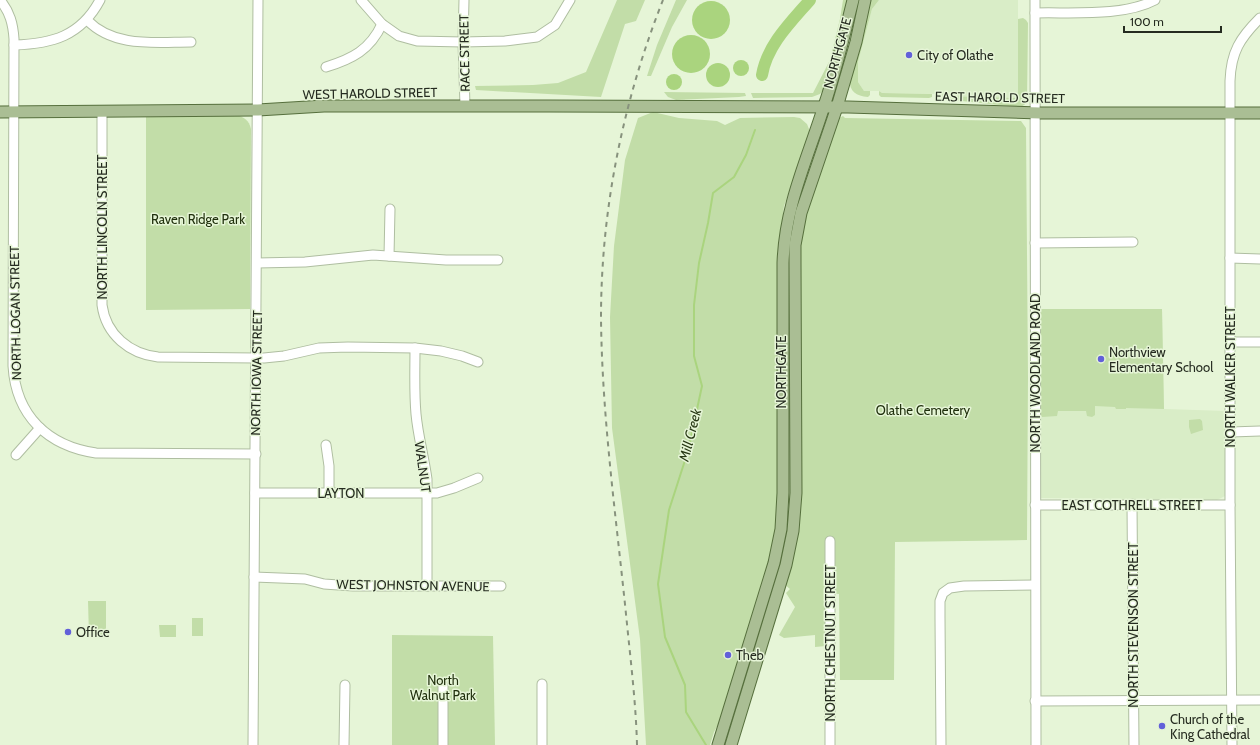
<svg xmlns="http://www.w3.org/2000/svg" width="1260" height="745" font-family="Cabin,sans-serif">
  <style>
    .built { fill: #d9edc7 }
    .green { fill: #c2dda8 }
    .water { fill: #aad47e }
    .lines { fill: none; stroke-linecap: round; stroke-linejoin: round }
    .stream { stroke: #aad47e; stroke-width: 2 }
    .river { stroke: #aad47e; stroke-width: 12 }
    .minor-casing { stroke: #afbea1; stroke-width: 11 }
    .major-casing { stroke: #566f3d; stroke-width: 13 }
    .minor { stroke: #fff; stroke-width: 9 }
    .major { stroke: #aabe94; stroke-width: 11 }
    .rail { stroke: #87927d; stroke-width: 2; stroke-dasharray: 5 5; stroke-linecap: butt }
    .poi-dot { fill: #6260d9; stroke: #e6f5d7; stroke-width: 1.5 }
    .labels { text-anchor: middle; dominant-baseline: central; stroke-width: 3; stroke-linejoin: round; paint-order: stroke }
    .street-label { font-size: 13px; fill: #252b20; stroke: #e6f5d7 }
    .poi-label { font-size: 13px; fill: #252b20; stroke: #e6f5d7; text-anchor: start }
    .park-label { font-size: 13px; fill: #20300d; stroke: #e6f5d7 }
    .water-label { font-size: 14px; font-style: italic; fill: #283915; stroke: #e6f5d7 }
  </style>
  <rect width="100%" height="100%" fill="#e6f5d7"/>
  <g class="built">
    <polygon points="879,0 1018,0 1018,98 945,96 942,94 882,93 879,91 864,91 858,82 858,62 872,9"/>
    <polygon points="1039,309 1162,309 1164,409 1227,411 1227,493 1225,496 1217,500 1041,498 1039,496"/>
  </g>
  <g class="green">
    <polygon points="617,0 645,0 636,21 625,24 601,97 476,90 475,86 533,85 558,83 586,72"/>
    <polygon points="676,0 687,0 672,27 651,76 647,76 657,45"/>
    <polygon points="843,0 848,0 824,89 820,94 812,97 753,98 751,93 813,93 830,60 840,19"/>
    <path d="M868,0H879L872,9L858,62V82L864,91H870V95L868,97C856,96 850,92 849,79Z"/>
    <path d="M1023,18L1026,20L1028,23L1027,101C1025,105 1023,106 1019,107L943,99L942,94L945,96L1018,98V19Z"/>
    <polygon points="879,91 882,93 932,94 932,97 929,98 881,97 879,95"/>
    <polygon points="664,92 745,93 746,96 739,97 676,100 668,97"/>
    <polygon points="653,112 679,118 717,121 725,125 740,118 794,117 800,118 807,124 809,129 809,135 784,206 778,252 778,484 776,530 772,552 720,721 714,732 710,745 646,745 640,639 612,428 610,317 614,246 625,160 638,118"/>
    <path d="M236,115C244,117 249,120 251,129L250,309L146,310V116Z"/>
    <polygon points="843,116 845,118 1021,121 1026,128 1028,377 1027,540 895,542 894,680 840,680 839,594 827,593 826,646 815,647 815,635 784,638 779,635 795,607 786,593 790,589 784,584 790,566 799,257 805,210 837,119"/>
    <polygon points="1039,309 1162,309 1164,409 1126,408 1126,409 1116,409 1115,407 1095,406 1095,415 1092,417 1087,416 1086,411 1058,411 1057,416 1042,417 1038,413"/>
    <polygon points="1200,419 1202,421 1203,430 1191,434 1189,427 1189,420"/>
    <polygon points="88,601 106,601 106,635 89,636"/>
    <rect x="192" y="618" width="11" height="18"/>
    <polygon points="159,625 176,625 176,637 160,637"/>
    <polygon points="392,635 493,636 495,745 392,745"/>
  </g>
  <g class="water">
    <circle cx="711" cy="20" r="19"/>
    <circle cx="691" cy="54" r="19"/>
    <circle cx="741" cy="68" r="8"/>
    <circle cx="718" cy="75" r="12"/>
    <circle cx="674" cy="82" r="8"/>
  </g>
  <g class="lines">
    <polyline class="stream" points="706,745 686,712 685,685 665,637 658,584 669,510 688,451 702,386 694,356 694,305 699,263 708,223 713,193 734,177 746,155 755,130"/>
    <path class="river" d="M762,75C767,45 791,22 810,0"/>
    <defs>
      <g id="minor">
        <path d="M0,0C10,12 13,24 14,39L13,366C16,416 48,446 96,453L256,454"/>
        <polyline points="361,0 382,24 399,36 417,41 463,42 505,41 537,37 555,25 570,0"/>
        <polyline points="464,0 463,42 465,106"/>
        <polyline points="1035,0 1036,745"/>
        <path d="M1035,13C1071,12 1123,17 1155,0"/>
        <path d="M87,20C114,48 155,42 191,42"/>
        <path d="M14,45C52,44 81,36 100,0"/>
        <path d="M326,67C352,59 370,50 382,24"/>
        <path d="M102,112V305C106,335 130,354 158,357L264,358L284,356L319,348L348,347L415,348L441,351L462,356L478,362"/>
        <polyline points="1035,243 1133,242"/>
        <polyline points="389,256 390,209"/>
        <polyline points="1230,258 1260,259"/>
        <polyline points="257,263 305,262 373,255 446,260 498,260"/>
        <polyline points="1230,342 1260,342"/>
        <path d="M415,348C415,370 414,392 416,414C418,436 424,457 427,479V586"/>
        <polyline points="1231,432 1260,431"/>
        <polyline points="326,445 329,466 329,493"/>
        <polyline points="16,455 40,428"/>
        <polyline points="255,493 437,493 454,488 478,478"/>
        <polyline points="1132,504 1134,745"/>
        <polyline points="1035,505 1230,505"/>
        <polyline points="830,541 830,745"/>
        <polyline points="254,577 305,579 324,584 353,586 501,586"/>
        <polyline points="1035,701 1260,700"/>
        <polyline points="253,745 258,0"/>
        <polyline points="344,745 345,685"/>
        <polyline points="443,745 443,686"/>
        <polyline points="542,745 542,684"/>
        <polyline points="941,745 940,618 940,601 943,593 950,588 964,586 1035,585"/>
        <path d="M1232,745L1230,505V81C1231,52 1240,38 1260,18"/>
      </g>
      <g id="major">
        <polyline points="0,112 258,110 324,106 549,106 848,107 1040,113 1260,113"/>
        <path d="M718,745L774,563L781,529L783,493V263C785,205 807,160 824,106C836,71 844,36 853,0"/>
        <polyline points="731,745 786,565 793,531 796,493 795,262 795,245 801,213 837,107 856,42 865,0"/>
      </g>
    </defs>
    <use href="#minor" class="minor-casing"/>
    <use href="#major" class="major-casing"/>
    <use href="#minor" class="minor"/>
    <use href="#major" class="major"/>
    <path class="rail" d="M637,745C636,705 631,664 627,624C617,523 602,420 601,318C601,209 623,101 663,0"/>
  </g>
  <g class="poi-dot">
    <circle cx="909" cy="55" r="4"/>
    <circle cx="1101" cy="359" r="4"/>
    <circle cx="68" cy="632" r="4"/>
    <circle cx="728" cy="655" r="4"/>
    <circle cx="1162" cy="726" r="4"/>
  </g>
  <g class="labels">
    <g class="street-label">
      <text transform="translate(464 53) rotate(-91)">RACE STREET</text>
      <text transform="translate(837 53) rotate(-75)">NORTHGATE</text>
      <text transform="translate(370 93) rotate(-1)">WEST HAROLD STREET</text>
      <text transform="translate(1000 97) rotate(1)">EAST HAROLD STREET</text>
      <text transform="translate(102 227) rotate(-90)">NORTH LINCOLN STREET</text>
      <text transform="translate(15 313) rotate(-91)">NORTH LOGAN STREET</text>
      <text transform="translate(781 372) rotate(-90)">NORTHGATE</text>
      <text transform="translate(256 373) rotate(-89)">NORTH IOWA STREET</text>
      <text transform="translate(1035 373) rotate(-90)">NORTH WOODLAND ROAD</text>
      <text transform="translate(1230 377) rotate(-90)">NORTH WALKER STREET</text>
      <text transform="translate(423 467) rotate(82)">WALNUT</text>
      <text x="341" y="493">LAYTON</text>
      <text x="1132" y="505">EAST COTHRELL STREET</text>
      <text transform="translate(413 585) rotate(1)">WEST JOHNSTON AVENUE</text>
      <text transform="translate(1133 625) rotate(-90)">NORTH STEVENSON STREET</text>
      <text transform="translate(830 643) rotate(-90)">NORTH CHESTNUT STREET</text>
    </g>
    <g class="poi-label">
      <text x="917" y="55">City of Olathe</text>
      <text x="1109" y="352">Northview<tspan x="1109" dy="15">Elementary School</tspan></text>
      <text x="76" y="632">Office</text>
      <text x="736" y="655">Theb</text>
      <text x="1170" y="719">Church of the<tspan x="1170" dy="15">King Cathedral</tspan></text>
    </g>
    <g class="park-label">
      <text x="198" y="219">Raven Ridge Park</text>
      <text x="923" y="410">Olathe Cemetery</text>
      <text x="443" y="680">North<tspan x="443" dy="15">Walnut Park</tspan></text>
    </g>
    <g class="water-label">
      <text transform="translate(690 435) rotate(-76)">Mill Creek</text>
    </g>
  </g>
  <path d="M1124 26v6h97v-6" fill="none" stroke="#252b20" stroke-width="2"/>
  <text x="1130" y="26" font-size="12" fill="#252b20" stroke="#e6f5d7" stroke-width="3" paint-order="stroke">100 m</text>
</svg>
